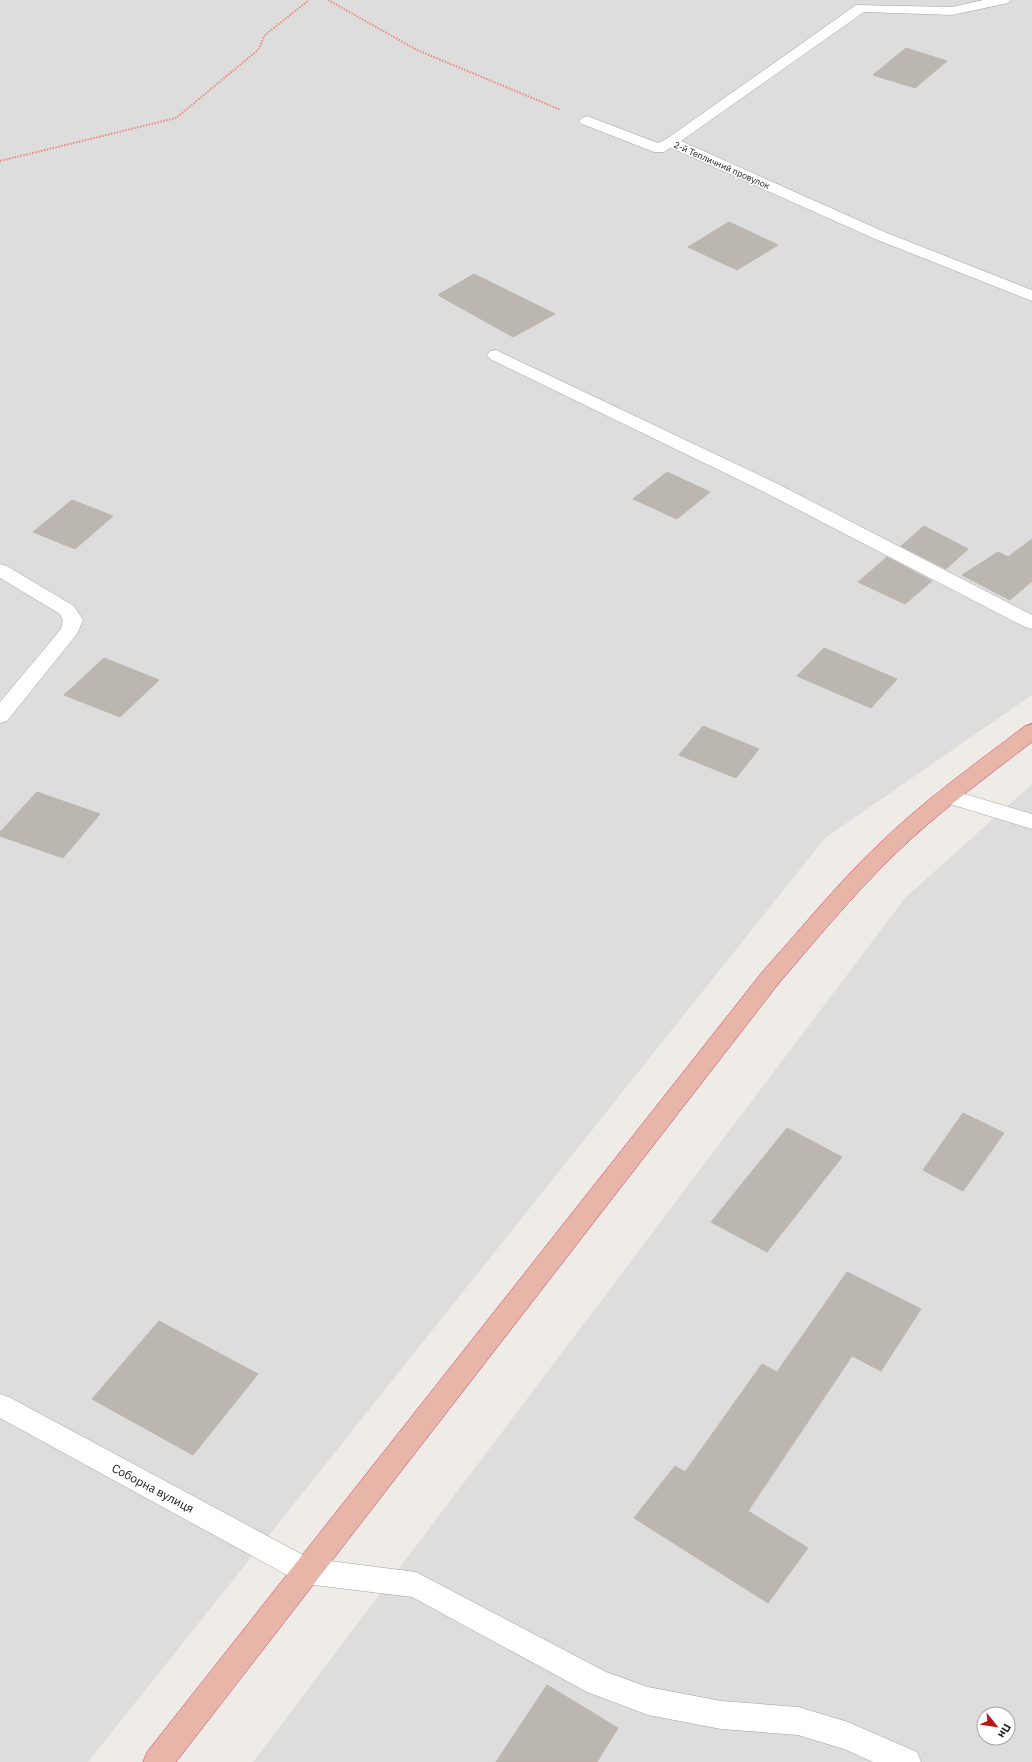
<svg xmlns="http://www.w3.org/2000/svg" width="1032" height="1762" font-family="'IBM Plex Sans',sans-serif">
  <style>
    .residential { fill: #dedddd; fill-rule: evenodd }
    .building { fill: #bcb6b0; stroke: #bfb4ab }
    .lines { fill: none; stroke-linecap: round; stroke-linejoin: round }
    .service-casing { stroke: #a1a1a1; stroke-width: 1 }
    .minor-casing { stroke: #a1a1a1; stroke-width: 1 }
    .trunk-casing { stroke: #c73a6a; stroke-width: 1 }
    .path { stroke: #ea897d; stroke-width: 2; stroke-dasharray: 1.5 1.5; stroke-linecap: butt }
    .service { fill: #fff; fill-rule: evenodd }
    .minor { fill: #fff; fill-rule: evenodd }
    .trunk { fill: #e8b6a8; fill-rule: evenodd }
    .labels { text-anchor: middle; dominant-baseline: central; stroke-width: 3; stroke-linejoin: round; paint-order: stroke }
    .far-street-label { font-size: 9px; fill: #202020; stroke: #fff }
    .near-street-label { font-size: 12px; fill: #202020; stroke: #fff }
  </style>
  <rect width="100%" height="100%" fill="#efece7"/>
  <g class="residential">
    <polygon points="0,0 1032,0 1032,695 825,838 88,1762 0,1762"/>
    <path d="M1032,784V1762H253L905,898ZM984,1714H1008V1738H984Z"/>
  </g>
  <g class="building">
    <polygon points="906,48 947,61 915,88 873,75"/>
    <polygon points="729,222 778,245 737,270 688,247"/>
    <polygon points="474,274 555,314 513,337 438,295"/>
    <polygon points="667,472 710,492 677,519 633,499"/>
    <polygon points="72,500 113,516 75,549 33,532"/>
    <polygon points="924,526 968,549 946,569 901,546"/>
    <polygon points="1032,539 1032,581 1010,600 962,575 998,552 1008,557"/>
    <polygon points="887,557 932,581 905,604 858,582"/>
    <polygon points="824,648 897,679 871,708 797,676"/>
    <polygon points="104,658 159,680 120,717 64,695"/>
    <polygon points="703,726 759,749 736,778 679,755"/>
    <polygon points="37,792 100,814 63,858 0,836 0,832"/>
    <polygon points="963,1113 1004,1133 963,1191 923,1170"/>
    <polygon points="787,1128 842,1157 767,1252 711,1222"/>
    <polygon points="847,1272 921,1309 881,1371 852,1356 748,1511 808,1548 768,1603 634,1518 675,1466 685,1472 762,1364 777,1372"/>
    <polygon points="159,1321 258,1374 193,1455 92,1399"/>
    <polygon points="547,1685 618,1728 597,1762 496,1762"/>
  </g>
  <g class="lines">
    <defs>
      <g id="service">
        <polygon points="587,116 658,143 670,137 675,139 678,142 664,152 654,152 582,124 579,121 582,118"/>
        <polygon points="496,350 776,483 1032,615 1032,629 1025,627 762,491 490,359 487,355 490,351"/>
        <polygon points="306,1558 416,1572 606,1672 648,1687 721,1701 798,1707 848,1722 917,1752 921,1762 873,1762 844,1749 798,1735 721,1729 648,1715 587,1692 412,1597 306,1584 296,1580 292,1571 296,1562"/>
      </g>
      <g id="minor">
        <polygon points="983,0 1010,0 1008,3 952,15 864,12 681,141 887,233 1032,290 1032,301 875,239 665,145 662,142 856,5 952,7"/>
        <polygon points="0,564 7,566 74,606 83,620 77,634 7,721 0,723 0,702 61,629 63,620 60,614 0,578"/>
        <polygon points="948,789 1032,814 1032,829 940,801 937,796 940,791"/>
        <polygon points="0,1394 9,1397 316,1562 320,1571 316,1580 306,1584 296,1580 0,1418"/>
      </g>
      <path id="trunk" d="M1032,724V742C985,778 936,814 893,856C852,896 816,940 779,983L176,1762H143L147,1752L763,971C801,929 837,884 878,845C923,801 975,764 1025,726Z"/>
    </defs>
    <use href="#service" class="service-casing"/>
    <use href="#minor" class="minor-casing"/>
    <use href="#trunk" class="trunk-casing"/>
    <g class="path">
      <polyline points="328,0 417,50 561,110"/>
      <polyline points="0,161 176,118 258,50 265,35 309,0"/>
    </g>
    <use href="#service" class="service"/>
    <use href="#minor" class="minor"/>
    <use href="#trunk" class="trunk"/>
  </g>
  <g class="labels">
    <g class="far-street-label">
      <text transform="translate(722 165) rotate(24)">2-й Тепличний провулок</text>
    </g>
    <g class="near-street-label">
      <text transform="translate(153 1488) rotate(28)">Соборна вулиця</text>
    </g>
  </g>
  <g transform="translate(996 1726) rotate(120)"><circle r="19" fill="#ffffff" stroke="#a6a6a6"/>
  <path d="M0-3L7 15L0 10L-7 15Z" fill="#b81717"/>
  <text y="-6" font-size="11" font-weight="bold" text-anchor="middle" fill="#202020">Пн</text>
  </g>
</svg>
